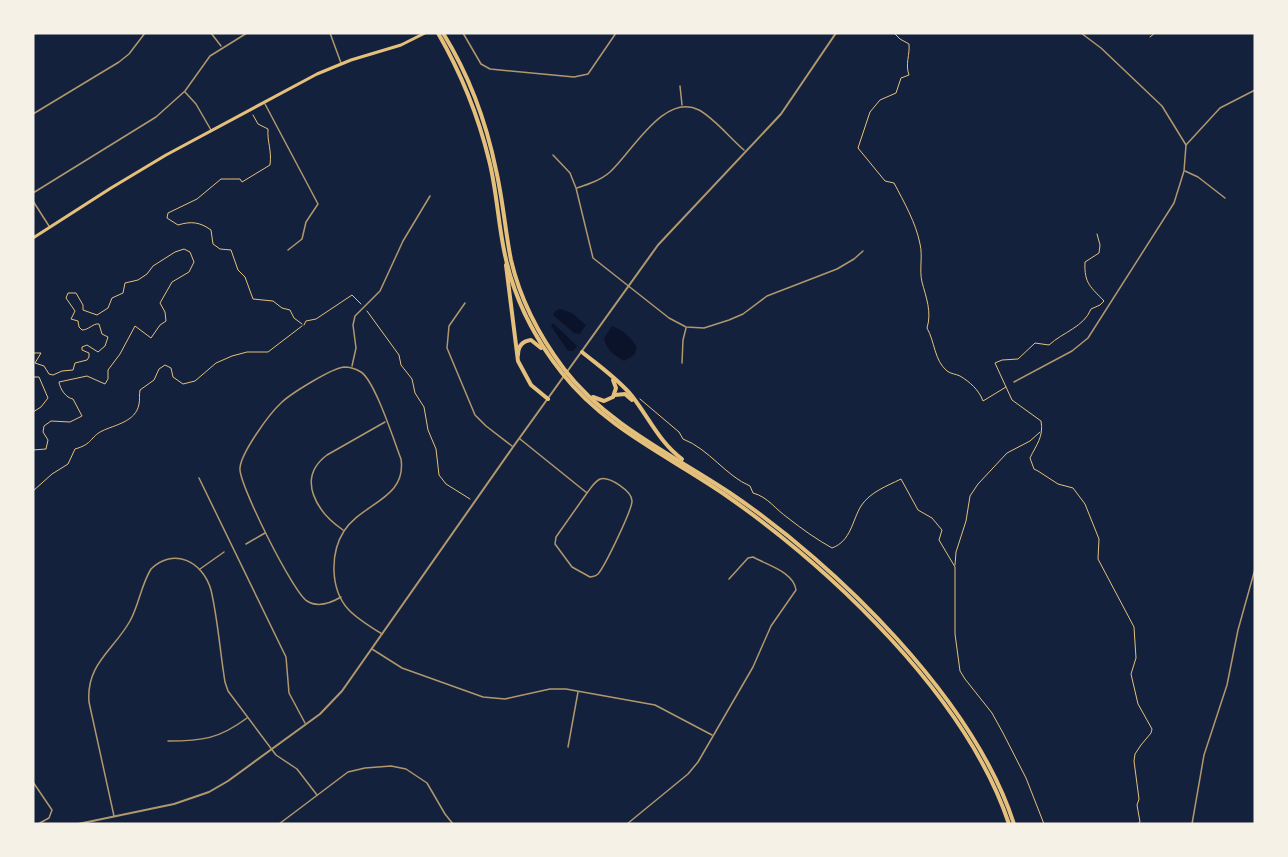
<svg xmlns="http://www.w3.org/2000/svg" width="1288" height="857" font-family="Mulish,sans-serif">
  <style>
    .water { fill: #0b132b }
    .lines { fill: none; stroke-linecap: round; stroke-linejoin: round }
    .path { stroke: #e5c07b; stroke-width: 1 }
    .minor { stroke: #b1986c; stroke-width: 1.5 }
    .tertiary { stroke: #b1986c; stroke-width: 2 }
    .secondary { stroke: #e5c07b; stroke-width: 3 }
    .motorway { stroke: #e5c07b; stroke-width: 4 }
  </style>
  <rect width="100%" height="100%" fill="#14213d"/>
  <g class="water">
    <polygon points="560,309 572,313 586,325 580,334 574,333 553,315 556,310"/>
    <polygon points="553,323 577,346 573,351 568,351 551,326"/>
    <path d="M612,326C623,330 632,338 637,348L634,355L624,361C614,355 606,350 604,338Z"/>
  </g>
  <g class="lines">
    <g class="path">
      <path d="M894,33L900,39L909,44C910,55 905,64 909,75L901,78L896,93L880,100L870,112L858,148L885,181L894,183C904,202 916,223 920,244C923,256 919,270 922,282C926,297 932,312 927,328C935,342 934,360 947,371C951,374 956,374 960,376C970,382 979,390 983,401L1006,387L995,363L1002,360L1018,359L1035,343L1049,345C1063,332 1084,327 1091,309L1100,305L1104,301C1091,287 1084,284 1085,262L1099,253L1100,245L1097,234"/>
      <polyline points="1150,37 1155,33"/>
      <path d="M253,115L258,124L268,129C267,142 272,150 270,165L242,182L240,179H221L197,199L168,213L167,218L178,225C191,221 200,222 211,230L213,244L220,249L231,250L238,270L245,277L253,299L273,301L282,308L290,310L294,318L302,324"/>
      <polyline points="367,311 399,355 401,365 412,379 415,393 424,407 428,430 436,449 439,475 446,484 470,499"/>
      <polyline points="304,325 306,321 316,319 352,295 361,304"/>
      <path d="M33,353H41L35,363L44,366L49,374L53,375L62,371L73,370L75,363L87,360L89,357V353L82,350V347L87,345L98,352L105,346L108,337L102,334L99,324C93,323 89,330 82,330L79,327L78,321L71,319L75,311L66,298L68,293H76L83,305V310L97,315L108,308L112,298L123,293L125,283L138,280L147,274L153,266L175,252L184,249L190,252L194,262L189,272L172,282L160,303L165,312L166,321L160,325L151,338L135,326L120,354L108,370V379L105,384L87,376L59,382C60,389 66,398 73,399L82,416L70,422L51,421L44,426L43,432L48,440L46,449L33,450"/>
      <polyline points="33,380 34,377 39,377 48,398 41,407 33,412"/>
      <path d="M1006,387L1012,400L1041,421C1044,437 1036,445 1030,458L1034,469L1038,471L1058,484L1073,488L1085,504L1099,539L1098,559L1134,627L1136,658L1131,674L1138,704L1152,729L1151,733L1141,745L1135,754L1134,761L1139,799L1137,805L1140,822L1137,824"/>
      <path d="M640,399L679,432L683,439C709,449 726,476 750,486L753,493C768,497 775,509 788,518C802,529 816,539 832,548C851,541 852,521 861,506C870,492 887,486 901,479L918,510L932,518L942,530L939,540L955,567V634L960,671L965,679L992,713L1003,733L1026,778L1044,824"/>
      <path d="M33,491L52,474L68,464L75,449C93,444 90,437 102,431C114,425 136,422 139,404C140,400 139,395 140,390L154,380L159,369L165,365L171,368L173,377L183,384L195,381L216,363L232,356L247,352H268L302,326"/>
      <polyline points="955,565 956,552 966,521 970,496 978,484 1007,453 1030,441 1040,432"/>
    </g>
    <g class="minor">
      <polyline points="211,33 221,46"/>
      <polyline points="330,33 341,63"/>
      <polyline points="463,33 481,64 490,69 574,77 588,74 616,33"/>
      <polyline points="1081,33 1101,48 1162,106 1186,145"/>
      <polyline points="33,35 36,33"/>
      <polyline points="680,86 682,105"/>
      <polyline points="185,92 196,104 211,130"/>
      <polyline points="265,104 318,204 306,222 302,239 288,250"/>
      <polyline points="33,114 119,62 129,54 145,33"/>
      <polyline points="553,155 570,173 576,188 593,258 669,318 686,327 704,328 729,320 743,314 767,296 837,269 854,259 863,251"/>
      <polyline points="1185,171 1198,177 1225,198"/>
      <path d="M577,188C589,184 601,180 610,172C632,152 664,92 699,110C714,118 731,139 744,150"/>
      <polyline points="33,193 156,117 185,91 210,56 247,33"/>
      <polyline points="33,201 49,226"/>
      <polyline points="465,303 449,326 447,348 475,415 486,426 512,446"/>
      <polyline points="682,363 683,340 686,328"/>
      <polyline points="352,366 356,348 353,325 355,316 380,291 403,241 430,196"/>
      <polyline points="1014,382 1072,351 1088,338 1174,203 1184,171 1186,145 1220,108 1255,90"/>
      <path d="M520,439L587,493C591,488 594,482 600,479C609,476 632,491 632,501C632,510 605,566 598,574C595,577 594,576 590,577L572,567L555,544L556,537L587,493"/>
      <polyline points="199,478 286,657 289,693 305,723"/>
      <path d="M343,530C318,513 295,479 327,455L385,422"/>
      <polyline points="246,544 265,533"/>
      <polyline points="200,569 224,552"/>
      <path d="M341,597C331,603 318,608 307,601C294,594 238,483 240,468C241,453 269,414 281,403C290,394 332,368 344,367C350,367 356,369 361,372C375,381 394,441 401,459C407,499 362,503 344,531C330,553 330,589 348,609C357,619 371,627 382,634"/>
      <polyline points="372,649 402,668 483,697 505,699 550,689 566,689 655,705 712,735"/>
      <path d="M168,741C202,741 219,739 247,718"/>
      <polyline points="568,747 578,692"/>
      <polyline points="33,782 52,810 49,818 38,824"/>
      <path d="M114,816L89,702C86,664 113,651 130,621C139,605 141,585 151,569C173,547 203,561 211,590C218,620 220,652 225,682L228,691L276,755L297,769L317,795"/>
      <polyline points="279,824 348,772 365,768 391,766 406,769 427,783 445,814 453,824"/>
      <path d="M627,824L688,774L698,762L753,667L771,626L796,590C794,572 767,565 753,557L748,558L729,579"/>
      <polyline points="1192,824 1204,755 1227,685 1238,630 1255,569"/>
    </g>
    <polyline class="tertiary" points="78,824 174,804 209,792 228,781 320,714 342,691 513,447 658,245 781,114 836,33"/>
    <polyline class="secondary" points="33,238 111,188 166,155 317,74 351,60 401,45 425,33"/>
    <g class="motorway">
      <path d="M438,33C461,73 478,115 489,160C497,191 498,224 505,255C514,298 535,339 562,373C605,428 667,455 724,494C832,569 967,697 1009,824"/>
      <path d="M443,33C469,75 486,121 496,170C503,200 505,230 511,260C520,299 540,337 564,369C607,425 673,455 730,493C837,565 974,700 1014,824"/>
      <polyline points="506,265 518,361 531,385 548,399"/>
      <path d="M582,352C599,366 618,379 632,396C649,418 660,443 682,459"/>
      <path d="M518,355C518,346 523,341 531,340L541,348"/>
      <polyline points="615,395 625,394 632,400"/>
      <polyline points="593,397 604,401 613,397 616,388 613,380"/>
    </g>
  </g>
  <rect width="1288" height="857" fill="none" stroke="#f6f1e7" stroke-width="69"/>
</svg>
